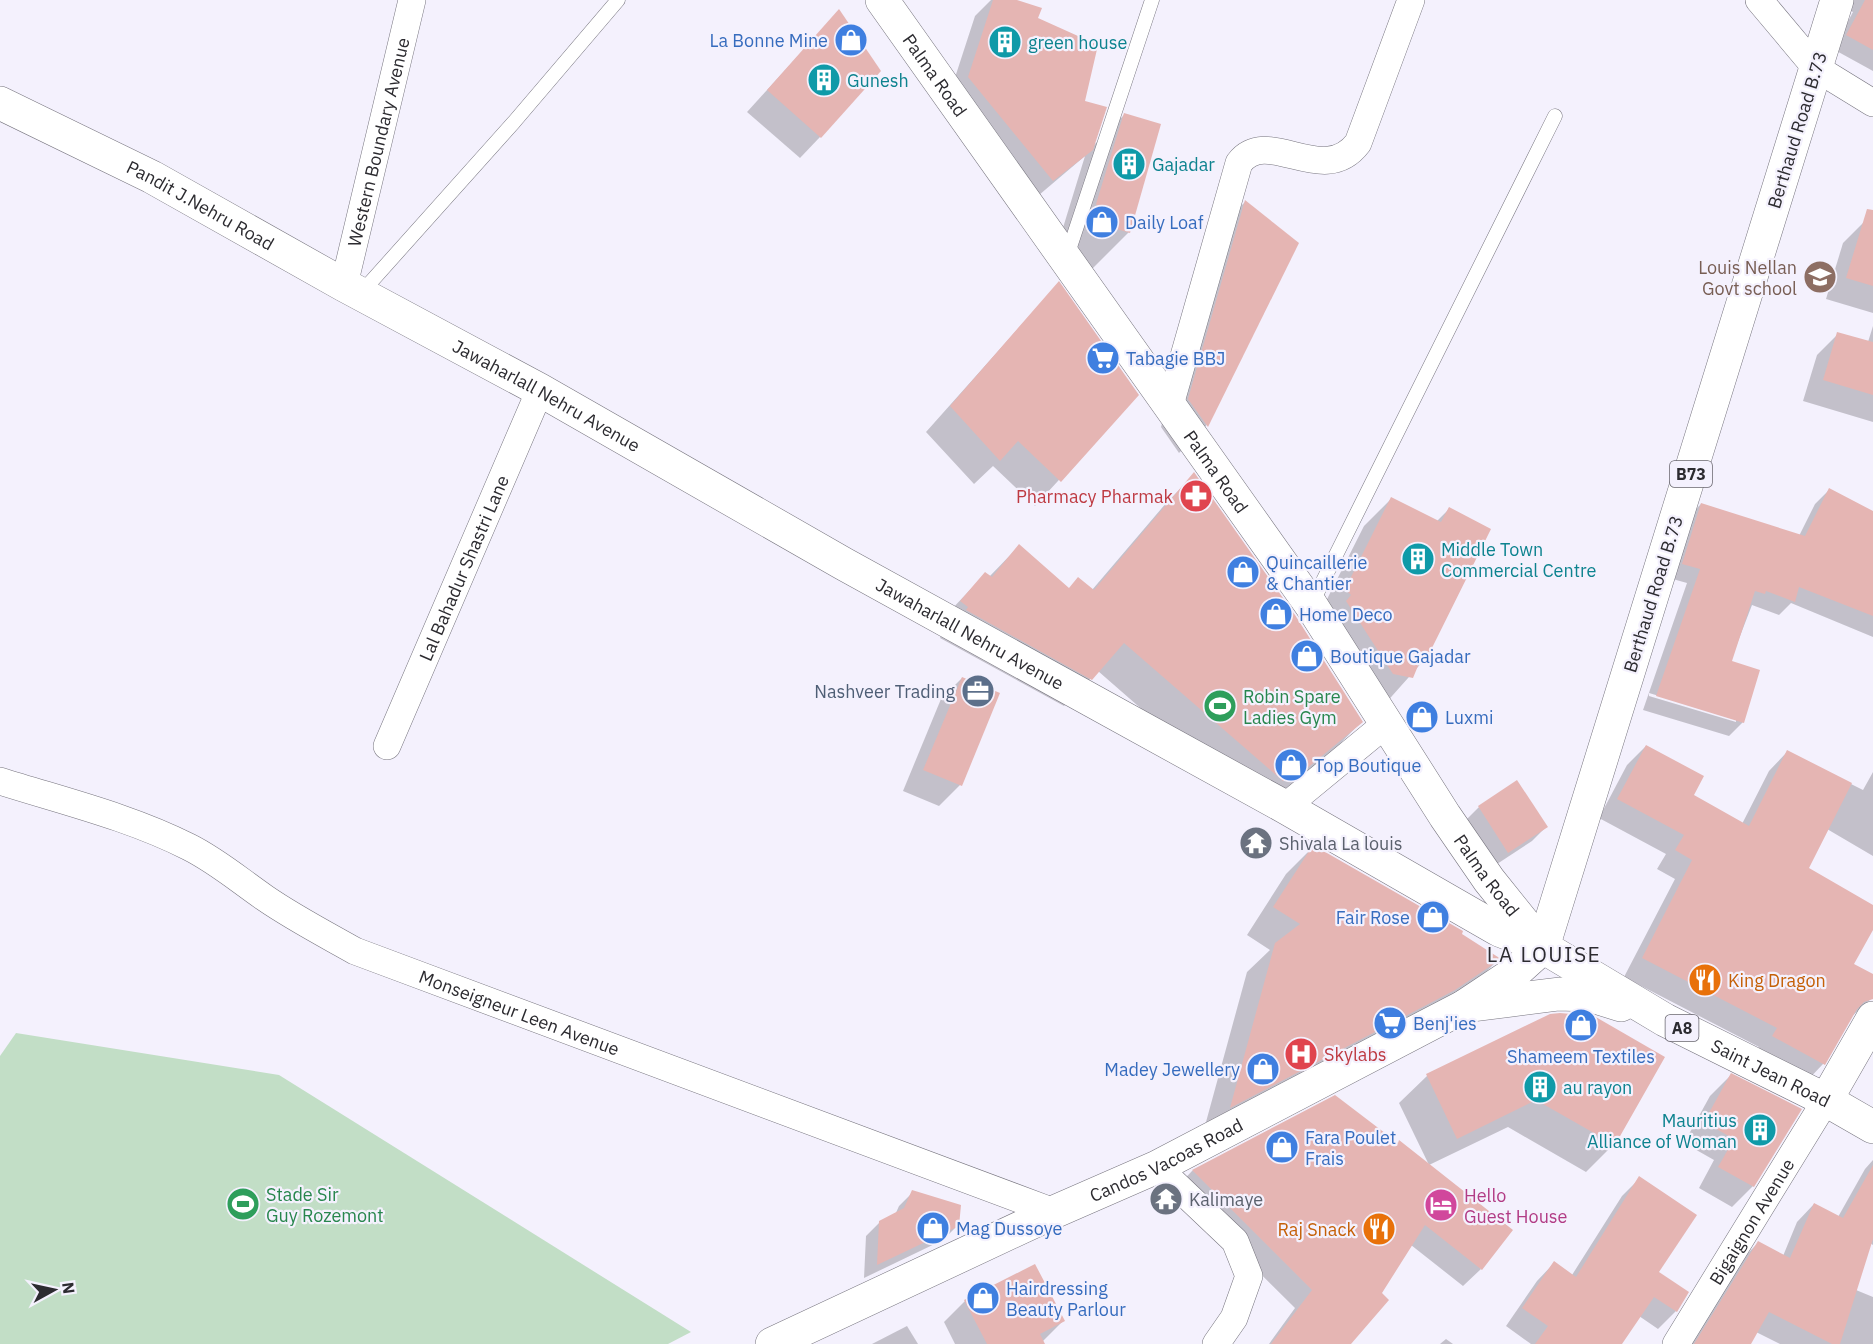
<svg xmlns="http://www.w3.org/2000/svg" width="1873" height="1344" font-family="'IBM Plex Sans',sans-serif">
  <style>
    .green { fill: #c2dec6 }
    .shadow { fill: #0003; fill-rule: evenodd }
    .building { fill: #e5b5b3 }
    .lines { fill: none; stroke-linecap: round; stroke-linejoin: round }
    .lane-casing { stroke: #77757f; stroke-width: 15 }
    .street-casing { stroke: #77757f; stroke-width: 28 }
    .secondary-casing { stroke: #77757f; stroke-width: 34 }
    .primary-casing { stroke: #77757f; stroke-width: 34 }
    .lane { stroke: #fff; stroke-width: 14 }
    .street { stroke: #fff; stroke-width: 27 }
    .secondary { stroke: #fff; stroke-width: 33 }
    .primary { stroke: #fff; stroke-width: 33 }
    .labels { text-anchor: middle; dominant-baseline: central; stroke-width: 4.5; stroke-linejoin: round; paint-order: stroke }
    .shield { fill: #f4f1fd; stroke: #68666e; stroke-width: 1.5 }
    .shield-label { font-size: 16px; font-weight: bold; fill: #2c2b30 }
    .shop-label { font-size: 18px; fill: #366cbe; stroke: #f4f1fd; text-anchor: start }
    .culture-label { font-size: 18px; fill: #0d838f; stroke: #f4f1fd; text-anchor: start }
    .street-label { font-size: 18px; fill: #2c2b30; stroke: #f4f1fd }
    .education-label { font-size: 18px; fill: #785e54; stroke: #f4f1fd; text-anchor: end }
    .health-label { font-size: 18px; fill: #be3a42; stroke: #f4f1fd; text-anchor: end }
    .service-label { font-size: 18px; fill: #4e5e75; stroke: #f4f1fd; text-anchor: end }
    .leisure-label { font-size: 18px; fill: #27864d; stroke: #f4f1fd; text-anchor: start }
    .worship-label { font-size: 18px; fill: #5b616d; stroke: #f4f1fd; text-anchor: start }
    .food-label { font-size: 18px; fill: #c56008; stroke: #f4f1fd; text-anchor: start }
    .hotel-label { font-size: 18px; fill: #b23c85; stroke: #f4f1fd; text-anchor: start }
    .quarter-label { font-size: 21px; letter-spacing: 1.5px; fill: #2c2b30; stroke: #f4f1fd }
  </style>
  <rect width="100%" height="100%" fill="#f4f1fd"/>
  <polygon class="green" points="16,1033 279,1075 691,1332 668,1344 0,1344 0,1056"/>
  <g class="shadow">
    <polygon points="991,0 1012,0 1036,19 1083,102 1092,147 1125,114 1129,232 1090,271 1058,244 1085,156 1032,201 948,99 975,16"/>
    <polygon points="1846,0 1873,0 1873,71 1833,49 1853,12 1842,7"/>
    <polygon points="839,11 820,137 800,158 747,112"/>
    <polygon points="1245,202 1297,244 1206,426 1179,453 1161,427 1218,229"/>
    <polygon points="1864,222 1873,225 1873,313 1826,299 1843,243"/>
    <polygon points="1058,284 1137,395 1035,506 993,466 974,484 926,432"/>
    <polygon points="1873,326 1873,422 1803,401 1817,355 1838,334 1868,342"/>
    <polygon points="1194,475 1361,722 1334,750 1265,806 1255,808 1098,671 1064,706 940,638 941,636 933,629 985,574 989,577 1019,546 1068,589 1092,590 1167,502"/>
    <path d="M1829,490L1873,513V637L1791,603L1779,615L1752,605L1730,662L1743,722L1729,736L1643,710L1687,583L1669,578L1687,518L1701,504L1799,536L1815,504ZM1649,693L1736,719V722L1649,696Z"/>
    <polygon points="1391,499 1437,521 1449,509 1425,659 1384,705 1318,617 1364,526"/>
    <polygon points="962,678 960,785 939,806 903,791 941,699"/>
    <polygon points="1646,746 1692,795 1742,824 1769,771 1787,752 1863,790 1873,772 1873,856 1827,829 1807,868 1873,906 1873,927 1851,964 1873,976 1873,997 1849,1019 1823,1064 1805,1083 1754,1056 1759,1047 1624,977 1675,879 1657,869 1666,854 1599,818 1627,765"/>
    <polygon points="1479,807 1546,827 1532,841 1494,866 1465,821"/>
    <polygon points="1313,847 1499,959 1472,986 1203,1133 1247,972 1270,950 1247,935 1286,874"/>
    <polygon points="1550,1016 1614,1144 1586,1172 1508,1127 1429,1165 1399,1103 1427,1076"/>
    <polygon points="1731,1075 1753,1186 1732,1207 1699,1188 1714,1160 1684,1143 1710,1096"/>
    <polygon points="1335,1097 1481,1269 1463,1286 1411,1245 1349,1344 1269,1344 1295,1308 1175,1189 1192,1171"/>
    <polygon points="1873,1160 1873,1245 1870,1243 1856,1290 1873,1297 1873,1344 1780,1344 1756,1332 1750,1344 1689,1344 1741,1260 1758,1243 1783,1256 1797,1222 1814,1204 1838,1217 1865,1169"/>
    <polygon points="1640,1178 1657,1273 1676,1311 1658,1329 1639,1316 1620,1344 1531,1344 1506,1326 1537,1281 1554,1263 1572,1275 1622,1196"/>
    <polygon points="913,1192 958,1225 943,1240 864,1278 866,1236 880,1222 895,1215 899,1206"/>
    <polygon points="965,1301 1063,1321 1042,1342 1043,1344 955,1344 944,1322"/>
    <polygon points="907,1326 918,1344 872,1344"/>
    <polygon points="1446,1339 1453,1344 1440,1344"/>
  </g>
  <g class="building">
    <polygon points="993,0 1017,0 1042,8 1038,18 1098,45 1085,101 1107,107 1093,150 1053,181 968,77"/>
    <polygon points="1865,0 1873,0 1873,50 1846,35"/>
    <polygon points="839,9 881,71 821,138 767,90"/>
    <polygon points="1124,113 1161,124 1130,233 1110,227 1096,204"/>
    <polygon points="1245,200 1299,243 1208,427 1188,399"/>
    <polygon points="1867,209 1873,210 1873,286 1846,278"/>
    <polygon points="1059,281 1139,395 1061,482 1018,441 1000,461 950,406"/>
    <polygon points="1837,332 1873,342 1873,395 1823,380"/>
    <polygon points="1194,472 1295,615 1363,722 1294,779 1283,781 1124,643 1092,680 966,610 968,607 960,601 985,572 992,577 1019,544 1069,588 1078,577 1094,590"/>
    <polygon points="1829,488 1873,511 1873,616 1799,587 1795,602 1766,591 1765,594 1755,591 1732,661 1760,670 1744,723 1656,696 1700,569 1682,564 1701,503 1805,536"/>
    <polygon points="1391,497 1441,522 1449,507 1491,529 1426,660 1420,661 1413,678 1393,674 1346,601 1351,595 1345,589"/>
    <polygon points="962,677 1000,693 962,786 923,770"/>
    <polygon points="1646,745 1704,776 1694,795 1749,826 1787,750 1852,783 1809,868 1873,905 1873,930 1854,964 1873,974 1873,999 1864,1002 1857,1009 1825,1065 1772,1036 1777,1028 1642,958 1692,860 1675,850 1684,835 1617,799"/>
    <polygon points="1517,780 1548,827 1508,853 1478,806"/>
    <polygon points="1313,845 1463,931 1462,934 1501,959 1455,990 1230,1108 1275,943 1300,924 1273,907"/>
    <polygon points="1560,1013 1594,1016 1665,1057 1615,1145 1536,1100 1457,1139 1426,1074 1550,1014"/>
    <polygon points="1731,1073 1802,1109 1754,1187 1718,1167 1734,1139 1704,1122"/>
    <polygon points="1335,1095 1398,1143 1399,1140 1513,1230 1482,1270 1425,1225 1382,1293 1389,1300 1351,1344 1271,1344 1312,1290 1192,1170"/>
    <polygon points="1873,1165 1873,1239 1840,1344 1832,1344 1769,1312 1751,1344 1694,1344 1758,1241 1790,1258 1814,1203 1843,1218"/>
    <polygon points="1639,1176 1697,1215 1659,1272 1689,1292 1677,1312 1654,1297 1622,1344 1535,1344 1548,1326 1522,1308 1554,1261 1576,1277"/>
    <polygon points="912,1190 961,1205 959,1226 877,1265 879,1221 904,1208"/>
    <polygon points="1035,1264 1065,1321 1040,1334 1045,1344 987,1344 964,1300"/>
  </g>
  <g class="lines">
    <defs>
      <g id="lane">
        <polyline points="1067,256 1152,0"/>
        <polyline points="361,293 514,122 618,0"/>
        <polyline points="1311,605 1555,116"/>
      </g>
      <g id="street">
        <polyline points="1759,0 1816,68 1873,103"/>
        <path id="s1" d="M344,285L412,0"/>
        <path d="M1170,405L1239,163C1268,125 1323,189 1358,143L1411,0"/>
        <path id="s2" d="M387,746L540,390"/>
        <path id="s3" d="M0,781C63,801 130,817 189,847C217,861 239,880 265,898C294,918 325,934 355,951L1054,1212"/>
        <polyline points="1285,807 1387,723"/>
        <polyline points="1157,1167 1235,1241 1249,1276 1234,1318 1216,1344"/>
        <path id="s4" d="M1676,1344L1826,1100"/>
      </g>
      <g id="secondary">
        <path id="s5" d="M882,0L1311,605L1445,816L1489,880L1542,946"/>
        <path id="s6" d="M0,103L152,177L344,285L540,390L844,564L1285,807L1499,930L1543,947"/>
        <polyline points="1826,1100 1873,1018"/>
        <path id="s7" d="M772,1344L1054,1212L1157,1167L1465,1006L1513,974L1543,947"/>
      </g>
      <g id="primary">
        <path id="s8" d="M1837,0L1543,947L1665,1020L1826,1100L1873,1127"/>
        <polyline points="1465,1006 1559,994 1589,995 1621,1005"/>
      </g>
    </defs>
    <use href="#lane" class="lane-casing"/>
    <use href="#street" class="street-casing"/>
    <use href="#secondary" class="secondary-casing"/>
    <use href="#primary" class="primary-casing"/>
    <use href="#lane" class="lane"/>
    <use href="#street" class="street"/>
    <use href="#secondary" class="secondary"/>
    <use href="#primary" class="primary"/>
  </g>
  <defs>
    <symbol id="shop-disc" viewBox="-11 -11 22 22"><circle r="9.5" fill="#3f7fe0" stroke="#f4f1fd"/><path d="M-5-2.5h2.3a2.7 3.5 0 0 1 5.4 0H5L5.5 6h-11ZM-1.5-2.5h3a1.5 2.3 0 0 0-3 0Z" fill="#fff"/></symbol>
    <symbol id="building-disc" viewBox="-11 -11 22 22"><circle r="9.5" fill="#0f9aa8" stroke="#f4f1fd"/><path d="M-4-6H4V6H1V3H-1V6H-4ZM-2.5-4.3h1.7v1.8h-1.7ZM.8-4.3h1.7v1.8H.8ZM-2.5-1h1.7V.8h-1.7ZM.8-1h1.7V.8H.8Z" fill="#fff"/></symbol>
    <symbol id="school-disc" viewBox="-11 -11 22 22"><circle r="9.5" fill="#8d6e63" stroke="#f4f1fd"/><path d="M0-5L7-2L0 1L-7-2ZM-4 1L0 2.5L4 1V4Q0 6-4 4Z" fill="#fff"/></symbol>
    <symbol id="supermarket-disc" viewBox="-11 -11 22 22"><circle r="9.5" fill="#3f7fe0" stroke="#f4f1fd"/><path d="M-6-5.5h2.5l.6 2H6L4.5 2H-2.5L-4.4-4H-6ZM-1.5 3.2a1.3 1.3 0 1 0 .1 0ZM3 3.2a1.3 1.3 0 1 0 .1 0Z" fill="#fff"/></symbol>
    <symbol id="pharmacy-disc" viewBox="-11 -11 22 22"><circle r="9.5" fill="#e0444e" stroke="#f4f1fd"/><path d="M-2-6h4v4h4v4h-4v4h-4v-4h-4v-4h4Z" fill="#fff"/></symbol>
    <symbol id="office-disc" viewBox="-11 -11 22 22"><circle r="9.5" fill="#5c6f8a" stroke="#f4f1fd"/><path d="M-6-3h4V-5.5h4V-3h4V5H-6ZM-1-4.5V-3h2v-1.5ZM-6 0V1H6V0Z" fill="#fff"/></symbol>
    <symbol id="stadium-disc" viewBox="-11 -11 22 22"><circle r="9.5" fill="#2e9e5b" stroke="#f4f1fd"/><path d="M0-5a6.5 5 0 1 0 0 10a6.5 5 0 1 0 0-10ZM-3.5-1.8h7v3.6h-7Z" fill="#fff"/></symbol>
    <symbol id="temple-disc" viewBox="-11 -11 22 22"><circle r="9.5" fill="#6b7280" stroke="#f4f1fd"/><path d="M0-6L5-2H3V0L6.5 2.5H4V6H1.5V3h-3V6H-4V2.5H-6.5L-3 0V-2H-5Z" fill="#fff"/></symbol>
    <symbol id="restaurant-disc" viewBox="-11 -11 22 22"><circle r="9.5" fill="#e8710a" stroke="#f4f1fd"/><path d="M-5-6h1v4h1v-4h1v4h1v-4h1v5L-1.5 .5V6h-2V.5L-5-1ZM5-6V6H3V1.5H1.5Q1.5-4 5-6Z" fill="#fff"/></symbol>
    <symbol id="hospital-disc" viewBox="-11 -11 22 22"><circle r="9.5" fill="#e0444e" stroke="#f4f1fd"/><path d="M-5-5h3v3.5h4V-5h3V5h-3V1.5h-4V5h-3Z" fill="#fff"/></symbol>
    <symbol id="hotel-disc" viewBox="-11 -11 22 22"><circle r="9.5" fill="#d1479c" stroke="#f4f1fd"/><path d="M-6-4.5h1.5V1H6V5H4.5V3h-9V5H-6ZM-4 0a1.8 1.8 0 1 1 3.6 0ZM.5 0V-2.5h3Q6-2.5 6 0Z" fill="#fff"/></symbol>
  </defs>
  <g fill-rule="evenodd">
    <use href="#shop-disc" x="832" y="21" width="38" height="38"/>
    <use href="#building-disc" x="986" y="23" width="38" height="38"/>
    <use href="#building-disc" x="805" y="61" width="38" height="38"/>
    <use href="#building-disc" x="1110" y="145" width="38" height="38"/>
    <use href="#shop-disc" x="1083" y="203" width="38" height="38"/>
    <use href="#school-disc" x="1801" y="258" width="38" height="38"/>
    <use href="#supermarket-disc" x="1084" y="339" width="38" height="38"/>
    <use href="#pharmacy-disc" x="1177" y="477" width="38" height="38"/>
    <use href="#building-disc" x="1399" y="540" width="38" height="38"/>
    <use href="#shop-disc" x="1224" y="553" width="38" height="38"/>
    <use href="#shop-disc" x="1257" y="595" width="38" height="38"/>
    <use href="#shop-disc" x="1288" y="637" width="38" height="38"/>
    <use href="#office-disc" x="959" y="672" width="38" height="38"/>
    <use href="#stadium-disc" x="1201" y="687" width="38" height="38"/>
    <use href="#shop-disc" x="1403" y="698" width="38" height="38"/>
    <use href="#shop-disc" x="1272" y="746" width="38" height="38"/>
    <use href="#temple-disc" x="1237" y="824" width="38" height="38"/>
    <use href="#shop-disc" x="1414" y="898" width="38" height="38"/>
    <use href="#restaurant-disc" x="1686" y="961" width="38" height="38"/>
    <use href="#supermarket-disc" x="1371" y="1004" width="38" height="38"/>
    <use href="#shop-disc" x="1562" y="1006" width="38" height="38"/>
    <use href="#hospital-disc" x="1282" y="1035" width="38" height="38"/>
    <use href="#shop-disc" x="1244" y="1050" width="38" height="38"/>
    <use href="#building-disc" x="1521" y="1068" width="38" height="38"/>
    <use href="#building-disc" x="1741" y="1111" width="38" height="38"/>
    <use href="#shop-disc" x="1263" y="1128" width="38" height="38"/>
    <use href="#temple-disc" x="1147" y="1180" width="38" height="38"/>
    <use href="#stadium-disc" x="224" y="1185" width="38" height="38"/>
    <use href="#hotel-disc" x="1422" y="1186" width="38" height="38"/>
    <use href="#shop-disc" x="914" y="1209" width="38" height="38"/>
    <use href="#restaurant-disc" x="1360" y="1210" width="38" height="38"/>
    <use href="#shop-disc" x="964" y="1279" width="38" height="38"/>
  </g>
  <g class="labels">
    <g class="shield">
      <rect x="1670" y="461" width="42" height="26" rx="4.5"/>
      <rect x="1665.5" y="1015" width="33" height="26" rx="4.5"/>
    </g>
    <g class="shield-label">
      <text x="1691" y="474">B73</text>
      <text x="1682" y="1028">A8</text>
    </g>
    <g class="shop-label">
      <text x="828" y="40" text-anchor="end">La Bonne Mine</text>
      <text x="1125" y="222">Daily Loaf</text>
      <text x="1126" y="358">Tabagie BBJ</text>
      <text x="1266" y="562">Quincaillerie<tspan x="1266" dy="21">&amp; Chantier</tspan></text>
      <text x="1299" y="614">Home Deco</text>
      <text x="1330" y="656">Boutique Gajadar</text>
      <text x="1445" y="717">Luxmi</text>
      <text x="1314" y="765">Top Boutique</text>
      <text x="1410" y="917" text-anchor="end">Fair Rose</text>
      <text x="1413" y="1023">Benj'ies</text>
      <text x="1581" y="1056" text-anchor="middle">Shameem Textiles</text>
      <text x="1240" y="1069" text-anchor="end">Madey Jewellery</text>
      <text x="1305" y="1137">Fara Poulet<tspan x="1305" dy="21">Frais</tspan></text>
      <text x="956" y="1228">Mag Dussoye</text>
      <text x="1006" y="1288">Hairdressing<tspan x="1006" dy="21">Beauty Parlour</tspan></text>
    </g>
    <g class="culture-label">
      <text x="1028" y="42">green house</text>
      <text x="847" y="80">Gunesh</text>
      <text x="1152" y="164">Gajadar</text>
      <text x="1441" y="549">Middle Town<tspan x="1441" dy="21">Commercial Centre</tspan></text>
      <text x="1563" y="1087">au rayon</text>
      <text x="1737" y="1120" text-anchor="end">Mauritius<tspan x="1737" dy="21">Alliance of Woman</tspan></text>
    </g>
    <g class="street-label">
      <text stroke="none"><textPath href="#s5" startOffset="92">Palma Road</textPath></text>
      <text transform="translate(1797 130) rotate(-73)">Berthaud Road B.73</text>
      <text stroke="none"><textPath href="#s1" startOffset="147">Western Boundary Avenue</textPath></text>
      <text stroke="none"><textPath href="#s6" startOffset="225">Pandit J.Nehru Road</textPath></text>
      <text stroke="none"><textPath href="#s6" startOffset="620">Jawaharlall Nehru Avenue</textPath></text>
      <text stroke="none"><textPath href="#s5" startOffset="578">Palma Road</textPath></text>
      <text stroke="none"><textPath href="#s2" startOffset="194">Lal Bahadur Shastri Lane</textPath></text>
      <text transform="translate(1653 594) rotate(-73)">Berthaud Road B.73</text>
      <text stroke="none"><textPath href="#s6" startOffset="1106">Jawaharlall Nehru Avenue</textPath></text>
      <text stroke="none"><textPath href="#s5" startOffset="1064">Palma Road</textPath></text>
      <text stroke="none"><textPath href="#s3" startOffset="572">Monseigneur Leen Avenue</textPath></text>
      <text stroke="none"><textPath href="#s8" startOffset="1252">Saint Jean Road</textPath></text>
      <text stroke="none"><textPath href="#s7" startOffset="435">Candos Vacoas Road</textPath></text>
      <text stroke="none"><textPath href="#s4" startOffset="144">Bigaignon Avenue</textPath></text>
    </g>
    <g class="education-label">
      <text x="1797" y="267">Louis Nellan<tspan x="1797" dy="21">Govt school</tspan></text>
    </g>
    <g class="health-label">
      <text x="1173" y="496">Pharmacy Pharmak</text>
      <text x="1324" y="1054" text-anchor="start">Skylabs</text>
    </g>
    <g class="service-label">
      <text x="955" y="691">Nashveer Trading</text>
    </g>
    <g class="leisure-label">
      <text x="1243" y="696">Robin Spare<tspan x="1243" dy="21">Ladies Gym</tspan></text>
      <text x="266" y="1194">Stade Sir<tspan x="266" dy="21">Guy Rozemont</tspan></text>
    </g>
    <g class="worship-label">
      <text x="1279" y="843">Shivala La louis</text>
      <text x="1189" y="1199">Kalimaye</text>
    </g>
    <g class="food-label">
      <text x="1728" y="980">King Dragon</text>
      <text x="1356" y="1229" text-anchor="end">Raj Snack</text>
    </g>
    <g class="hotel-label">
      <text x="1464" y="1195">Hello<tspan x="1464" dy="21">Guest House</tspan></text>
    </g>
    <g class="quarter-label">
      <text x="1544" y="954">LA LOUISE</text>
    </g>
  </g>
  <g transform="translate(54 1290) rotate(82)" stroke="#f4f1fd" stroke-width="4.5" paint-order="stroke">
  <path d="M0-4.5L10 22L0 15L-10 22Z" fill="#2c2b30"/>
  <text y="-9" font-size="16" font-weight="bold" text-anchor="middle" fill="#2c2b30">N</text>
  </g>
</svg>
